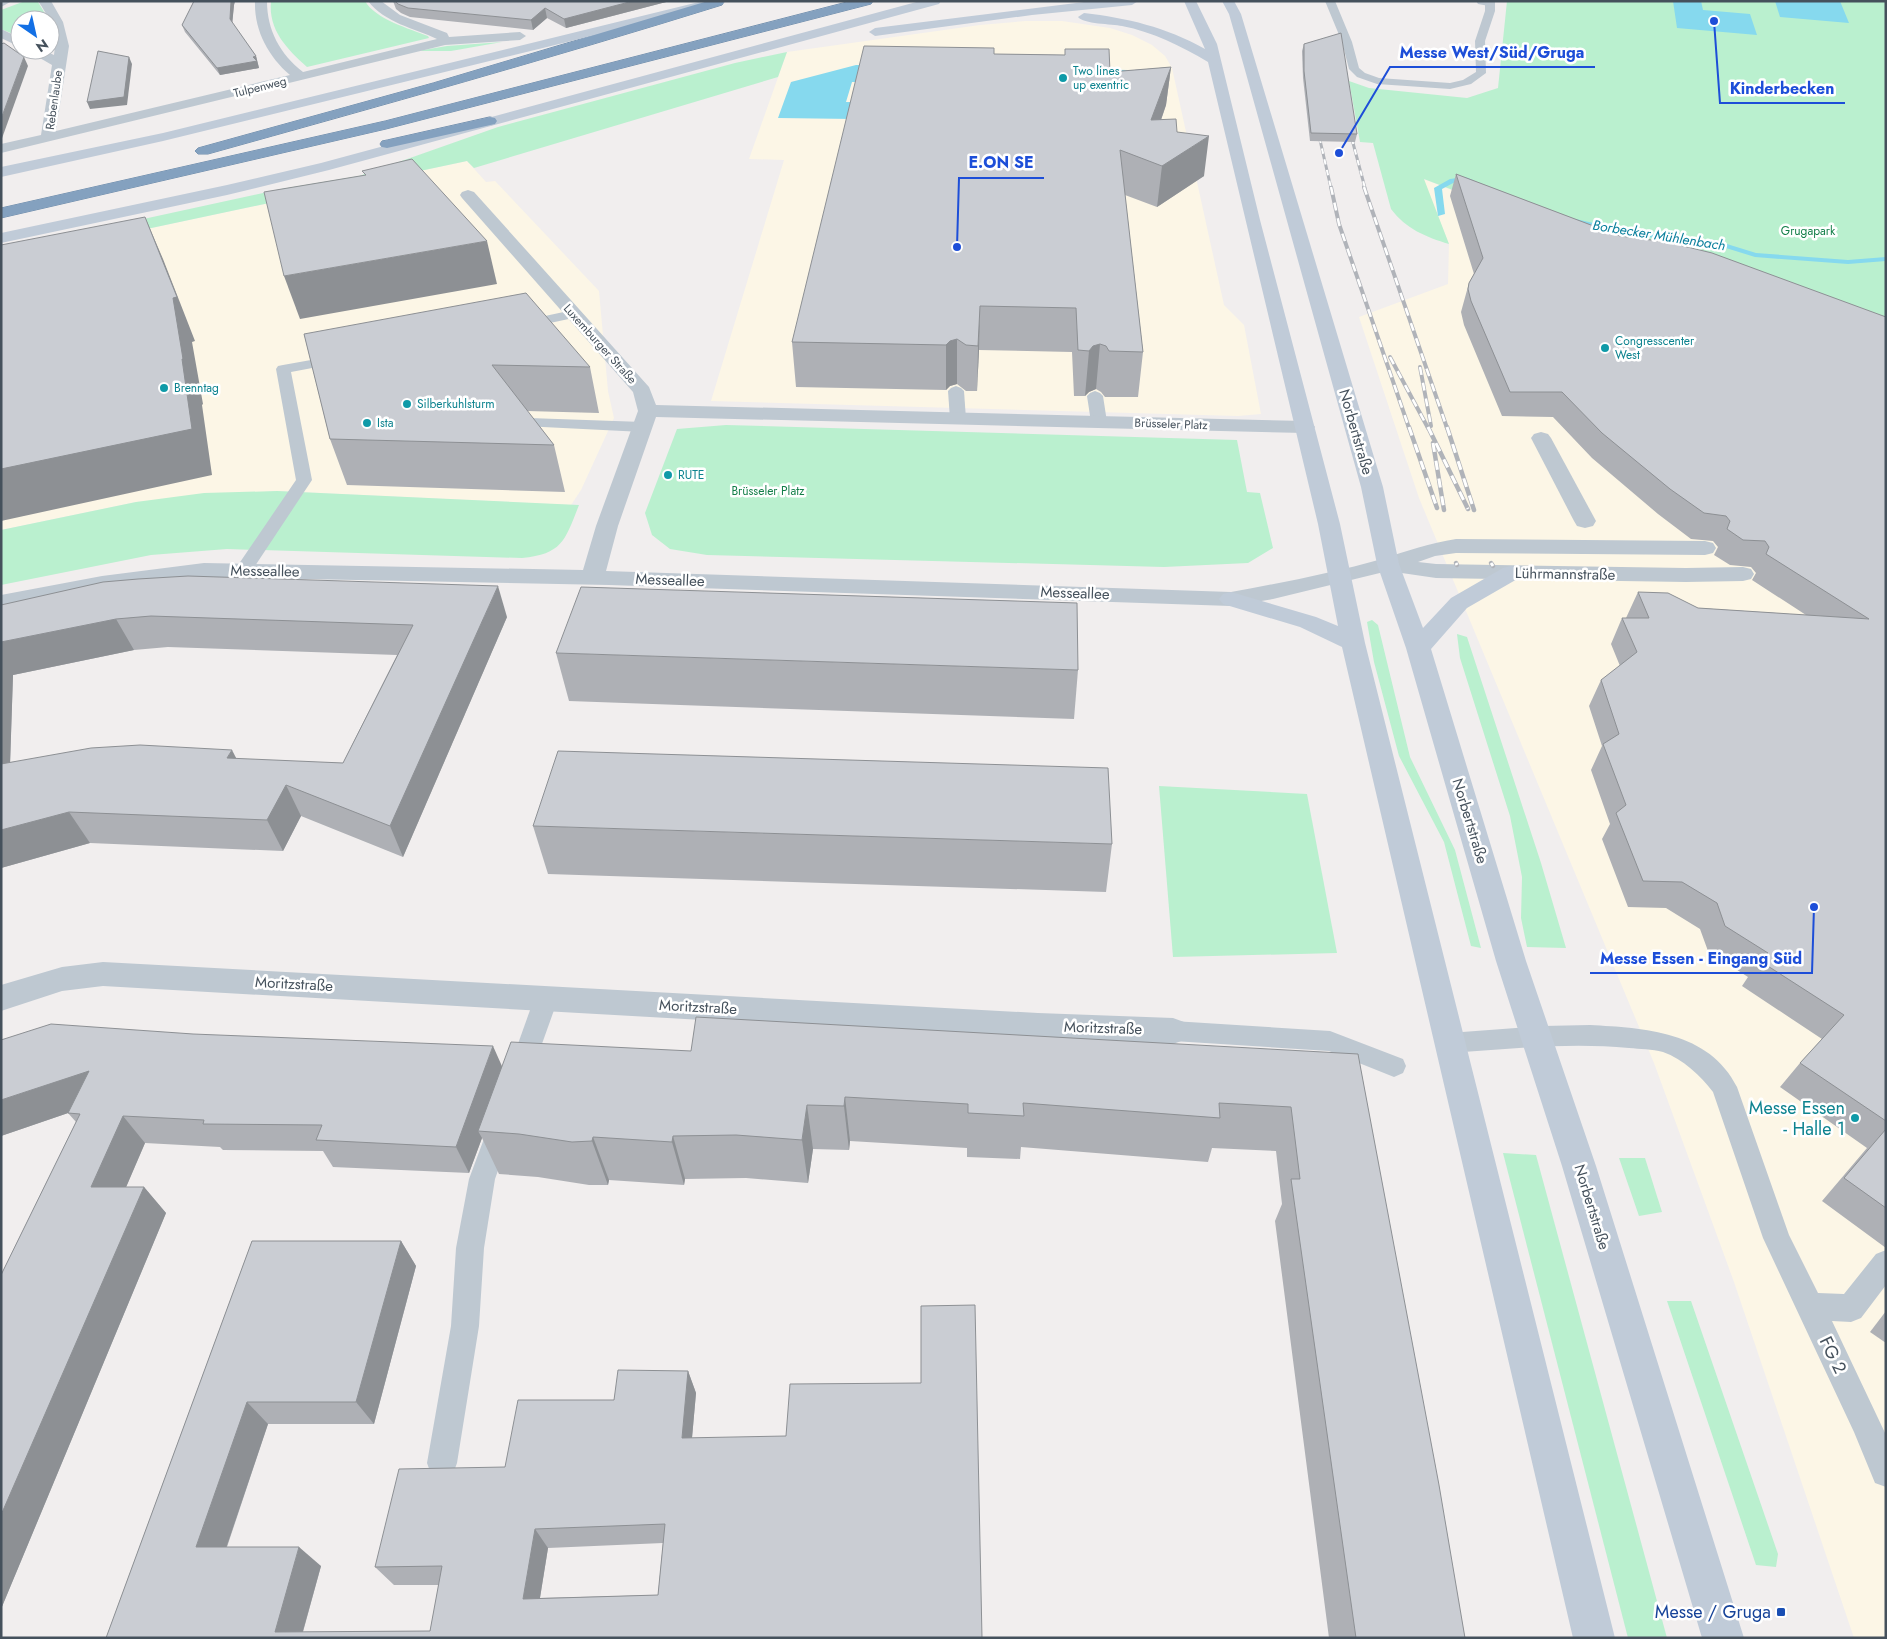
<svg xmlns="http://www.w3.org/2000/svg" width="1887" height="1639" font-family="Jost,sans-serif">
  <style>
    .commercial { fill: #fcf6e6 }
    .green { fill: #baf0cf }
    .water { fill: #86d9ee }
    .lines { fill: none; stroke-linecap: round; stroke-linejoin: round }
    .stream { fill: #86d9ee; fill-rule: evenodd }
    .highway-casing { stroke: #6f8caa; stroke-width: 1 }
    .lane { fill: #bec8d1; fill-rule: evenodd }
    .street { fill: #bec8d1; fill-rule: evenodd }
    .secondary { fill: #c0cbd8; fill-rule: evenodd }
    .highway { fill: #84a1bf; fill-rule: evenodd }
    .rail-far2-casing { stroke: #b0b3b9; stroke-width: 3 }
    .rail-far1-casing { stroke: #b0b3b9; stroke-width: 4 }
    .rail-casing { stroke: #b0b3b9; stroke-width: 4.5 }
    .rail-far2 { stroke: #fff; stroke-width: 2; stroke-dasharray: 5.5; stroke-linecap: butt }
    .rail-far1 { stroke: #fff; stroke-width: 2.5; stroke-dasharray: 8; stroke-linecap: butt }
    .rail { stroke: #fff; stroke-width: 3; stroke-dasharray: 9; stroke-linecap: butt }
    .wall { fill: #aeb0b5; fill-rule: evenodd }
    .shaded-wall { fill: #8d9094 }
    .building { fill: #cacdd3; stroke: #8d9094; fill-rule: evenodd }
    .culture-dot { fill: #0f9aa8; stroke: #fff; stroke-width: 2 }
    .transit-dot { fill: #1a4fb4; stroke: #fff; stroke-width: 2 }
    .labels { text-anchor: middle; dominant-baseline: central; stroke-width: 5; stroke-linejoin: round; paint-order: stroke }
    .far-culture-label { font-size: 12px; fill: #0d838f; stroke: #fff; text-anchor: start }
    .far-street-label { font-size: 12px; fill: #45515c; stroke: #fff }
    .far-park-label { font-size: 12px; fill: #147f49; stroke: #fff }
    .far-water-label { font-size: 14px; font-style: italic; fill: #097f9c; stroke: #fff }
    .street-label { font-size: 15px; fill: #45515c; stroke: #fff }
    .near-culture-label { font-size: 18px; fill: #0d838f; stroke: #fff; text-anchor: end }
    .near-street-label { font-size: 18px; fill: #45515c; stroke: #fff }
    .near-transit-label { font-size: 18px; fill: #164399; stroke: #fff; text-anchor: end }
    .leader { fill: none; stroke: #1d4ed8; stroke-width: 2 }
    .callout-dot { fill: #1d4ed8; stroke: #fff; stroke-width: 2 }
    .callout-label { font-size: 16px; text-anchor: middle; font-weight: bold; fill: #1d4ed8; stroke: #fff; stroke-width: 5; stroke-linejoin: round; paint-order: stroke }
  </style>
  <rect width="100%" height="100%" fill="#f1eeee"/>
  <g class="commercial">
    <polygon points="1026,21 1062,21 1110,28 1132,35 1152,45 1165,56 1172,68 1224,305 1244,325 1261,414 1238,416 711,401 784,160 749,159 787,52 980,25"/>
    <polygon points="467,161 486,182 495,181 599,291 608,391 614,418 581,490 571,505 277,491 136,502 1,530 1,260"/>
    <polygon points="1423,179 1604,248 1886,345 1886,1638 1854,1638 1734,1282 1654,1063 1419,498 1359,317 1448,284 1449,244"/>
  </g>
  <g class="green">
    <polygon points="25,1 38,2 49,20 20,20 20,37 1,29 1,10"/>
    <path d="M271,1H365C375,19 410,29 428,36L429,38L307,67C287,49 268,30 271,1Z"/>
    <path d="M1507,1H1886V345L1604,248L1424,179L1449,244C1426,237 1406,229 1391,209L1373,143L1360,142L1349,81L1369,88L1467,98L1498,88Z"/>
    <polygon points="502,42 451,51 417,51 447,46"/>
    <polygon points="787,52 778,77 474,168 467,161 1,260 1,250 281,189 359,176 498,127 735,63"/>
    <polygon points="726,425 1237,440 1247,492 1260,493 1273,548 1248,563 1164,567 707,555 670,549 652,535 645,513 677,429"/>
    <path d="M277,491L579,505C565,540 563,554 522,558L227,549L151,555L1,585V530L136,502L204,493Z"/>
    <polygon points="1372,620 1378,625 1410,757 1455,850 1481,948 1471,946 1444,842 1399,756 1374,662 1367,622"/>
    <polygon points="1457,634 1467,637 1541,863 1566,948 1527,947 1521,918 1522,877 1510,816 1460,658"/>
    <polygon points="1159,786 1307,794 1337,953 1173,957"/>
    <polygon points="1503,1153 1536,1155 1667,1638 1628,1638"/>
    <polygon points="1619,1158 1645,1158 1662,1212 1639,1216"/>
    <polygon points="1667,1301 1691,1301 1778,1554 1776,1567 1756,1565"/>
  </g>
  <g class="water">
    <polygon points="1673,1 1701,1 1703,10 1750,14 1757,35 1677,28"/>
    <polygon points="1775,1 1840,1 1849,23 1780,17"/>
    <polygon points="856,65 1128,70 1144,71 998,83 852,82 846,102 931,103 929,120 778,118 791,82"/>
  </g>
  <g class="lines">
    <g class="stream">
      <polygon points="1465,177 1473,180 1469,182 1455,182 1442,189 1445,214 1438,216 1434,188 1450,179"/>
      <polygon points="1571,218 1629,231 1714,240 1756,253 1848,260 1886,257 1886,261 1848,264 1755,257 1713,244 1629,235 1571,222"/>
    </g>
    <defs>
      <g id="highway">
        <path d="M708,1L724,2L722,5C552,58 380,106 208,154H198L195,151L198,148L433,83Z"/>
        <polygon points="851,1 873,1 871,4 386,129 1,218 1,208 385,121"/>
        <polygon points="490,117 495,118 497,121 495,124 387,148 382,147 380,144 382,141 387,140"/>
      </g>
    </defs>
    <use href="#highway" class="highway-casing"/>
    <g class="lane">
      <polygon points="1325,1 1335,1 1352,42 1359,68 1365,73 1379,78 1450,83 1463,80 1476,72 1475,41 1485,11 1485,1 1495,1 1495,11 1485,41 1486,73 1471,84 1450,89 1377,84 1357,77 1349,69 1342,42"/>
      <polygon points="573,310 578,311 580,314 578,317 522,329 517,328 515,325 517,322"/>
      <polygon points="339,355 344,356 346,359 344,362 291,372 312,480 249,575 243,576 237,575 234,571 296,480 276,369 278,366 283,365"/>
      <polygon points="956,386 961,388 964,391 966,419 963,422 953,422 950,419 948,391 951,388"/>
      <polygon points="1095,391 1100,393 1103,396 1107,422 1104,425 1094,425 1091,422 1087,396 1090,393"/>
      <polygon points="529,418 643,422 649,424 651,427 649,430 643,432 523,426 521,423 523,420"/>
      <polygon points="546,989 554,992 558,999 533,1069 530,1077 521,1080 512,1077 509,1069 534,999 538,992"/>
      <polygon points="1173,1021 1330,1031 1403,1059 1406,1066 1403,1073 1394,1077 1329,1051 1173,1041 1164,1038 1161,1031 1164,1024"/>
      <path d="M1590,1025C1644,1028 1709,1031 1737,1087L1789,1235L1818,1293L1844,1294L1876,1254L1886,1250V1285L1861,1318L1851,1322L1832,1321L1886,1435V1487L1875,1483L1854,1432L1763,1238L1713,1092C1701,1076 1683,1059 1663,1052C1652,1049 1640,1049 1629,1048C1569,1042 1509,1049 1449,1053L1440,1050L1437,1043L1440,1036L1449,1033L1543,1026Z"/>
      <polygon points="500,1117 509,1120 513,1128 495,1179 484,1248 479,1326 457,1463 453,1474 442,1478 431,1474 427,1463 451,1326 456,1248 469,1179 491,1120"/>
    </g>
    <g class="street">
      <polygon points="1,1 12,1 1,7"/>
      <path d="M38,1H51L63,22L69,46L56,131L290,75C268,56 254,30 255,1H267C267,30 280,54 303,72L437,39C414,28 385,23 368,1H381L400,15L447,33L449,37L520,32L526,36L520,40L445,45L1,153V144L41,135L52,65L26,50H43L54,55C57,34 50,18 38,1Z"/>
      <polygon points="1476,1 1495,1 1495,2 1489,6 1478,4"/>
      <polygon points="1,29 20,38 20,47 1,38"/>
      <path d="M468,190L474,192L649,387L656,405L1305,421L1312,423L1315,427L1312,431L1305,433L656,417L618,526L606,571L1231,592C1281,583 1332,573 1382,559C1407,551 1430,543 1456,539L1705,541L1713,543L1716,548L1713,553L1705,555L1456,553L1435,556L1418,562L1436,564L1686,568L1743,567L1751,569L1754,574L1751,579L1743,581L1686,582L1436,578L1388,571L1273,599L1231,606L609,585L204,577L102,590L1,609V595L102,576L204,563L583,570L596,526L638,411L633,392L462,198L460,195L462,192Z"/>
      <polygon points="1541,432 1548,434 1551,438 1596,521 1593,526 1585,528 1577,526 1574,521 1531,438 1534,434"/>
      <polygon points="103,962 1038,1013 1173,1018 1184,1022 1189,1031 1184,1040 1173,1044 1038,1039 103,986 62,991 1,1011 1,985 62,967"/>
    </g>
    <g class="secondary">
      <polygon points="703,1 725,1 723,4 163,141 1,177 1,167 163,133"/>
      <polygon points="920,1 941,1 939,4 329,170 227,195 1,243 1,233 227,185 321,163"/>
      <polygon points="1092,1 1138,1 1132,5 1032,15 875,36 869,32 875,28"/>
      <path d="M1184,1H1196L1217,44L1260,220L1340,524L1365,643L1615,1638H1573L1342,647L1300,627L1223,604L1219,599L1223,594L1231,592L1316,617L1338,626L1318,524L1208,62C1181,46 1153,32 1122,26C1112,24 1083,24 1078,17L1084,13C1127,18 1166,27 1205,49Z"/>
      <polygon points="1222,1 1234,1 1241,14 1383,487 1399,564 1423,628 1451,598 1503,568 1511,566 1519,568 1522,573 1519,578 1467,608 1431,649 1526,961 1596,1166 1744,1638 1702,1638 1562,1166 1496,961 1406,648 1377,564 1361,487 1245,70 1229,14"/>
    </g>
    <use href="#highway" class="highway"/>
    <defs>
      <g id="rail-far2">
        <polyline points="1317,127 1331,188"/>
        <polyline points="1349,128 1365,188"/>
      </g>
      <g id="rail-far1">
        <polyline points="1331,187 1339,224 1409,428"/>
        <polyline points="1364,187 1447,428"/>
        <polyline points="1390,357 1428,428"/>
        <polyline points="1420,367 1431,426"/>
      </g>
      <g id="rail">
        <polyline points="1409,427 1437,508"/>
        <polyline points="1428,427 1468,509"/>
        <polyline points="1447,427 1474,510"/>
        <polyline points="1433,443 1444,510"/>
        <polyline points="1456,563 1457,565"/>
        <polyline points="1491,563 1493,566"/>
      </g>
    </defs>
    <use href="#rail-far2" class="rail-far2-casing"/>
    <use href="#rail-far1" class="rail-far1-casing"/>
    <use href="#rail" class="rail-casing"/>
    <use href="#rail-far2" class="rail-far2"/>
    <use href="#rail-far1" class="rail-far1"/>
    <use href="#rail" class="rail"/>
  </g>
  <g class="wall">
    <polygon points="194,1 235,1 234,5 232,23 256,56 259,68 220,75 185,32 182,25"/>
    <polygon points="393,1 670,1 566,28 547,18 533,30 410,17 401,13 396,9"/>
    <polygon points="1304,44 1357,134 1355,142 1310,141 1303,78 1302,51"/>
    <polygon points="1065,49 1110,72 1171,67 1166,105 1161,120 1177,132 1204,176 1157,207 1125,195 1143,352 1138,397 1105,397 1101,392 1096,389 1089,392 1085,396 1074,396 1072,352 979,350 977,391 966,391 957,384 950,386 946,390 796,387 792,342 994,54 1065,55"/>
    <polygon points="1456,174 1620,236 1886,317 1886,1248 1822,1201 1867,1148 1780,1087 1800,1063 1822,1039 1742,986 1748,977 1708,951 1700,929 1666,908 1628,907 1602,839 1610,824 1591,770 1602,746 1589,706 1601,680 1620,666 1611,644 1622,618 1626,618 1638,592 1698,608 1806,615 1752,580 1756,573 1751,567 1730,565 1714,555 1718,547 1713,541 1691,539 1658,514 1592,458 1553,417 1502,416 1464,325 1461,312 1469,283 1474,274 1450,196"/>
    <polygon points="304,334 590,367 599,413 527,411 554,445 565,492 347,485 330,439"/>
    <path d="M1,605L507,617L403,857L301,816L283,851L90,843L1,868ZM168,647L397,655L343,763L236,759L10,762L13,675L134,650Z"/>
    <polygon points="556,653 1078,670 1074,719 569,701"/>
    <polygon points="533,826 1112,844 1106,892 548,874"/>
    <polygon points="1,1040 502,1066 691,1051 1358,1054 1465,1638 1329,1638 1275,1221 1282,1204 1276,1151 1212,1148 1208,1162 1021,1147 1020,1159 967,1157 967,1148 850,1141 849,1150 813,1149 808,1183 746,1178 685,1179 684,1185 609,1180 608,1185 589,1185 538,1177 499,1174 482,1138 469,1173 333,1167 323,1151 223,1150 220,1147 145,1143 126,1187 144,1187 166,1213 1,1609 1,1275 76,1122 68,1113 1,1136"/>
    <path d="M252,1241H401L416,1266L374,1424H268L227,1547L321,1566L303,1632L430,1631L439,1585H394L375,1567L505,1467L614,1400L688,1371L696,1393L692,1438L982,1638H106ZM663,1543L658,1595L540,1598L548,1548Z"/>
    <polygon points="1886,1311 1886,1343 1870,1332"/>
  </g>
  <g class="shaded-wall">
    <polygon points="231,1 235,1 234,5 232,26 230,19"/>
    <polygon points="633,1 670,1 566,28 564,19"/>
    <polygon points="545,8 547,18 533,30 531,20"/>
    <polygon points="256,56 259,68 220,75 217,68"/>
    <polygon points="24,57 28,66 1,141 1,119"/>
    <polygon points="129,57 132,64 127,105 90,109 87,102"/>
    <polygon points="1171,67 1166,105 1147,161 1151,120"/>
    <polygon points="1209,136 1204,176 1157,207 1162,166"/>
    <polygon points="145,217 163,259 195,341 192,342 203,404 202,405 212,475 1,521 1,469 173,298"/>
    <polygon points="487,241 497,284 300,319 284,276"/>
    <polygon points="980,306 979,350 977,391 978,346"/>
    <polygon points="957,339 957,384 950,386 946,390 946,345 950,341"/>
    <polygon points="1100,344 1096,389 1089,392 1085,396 1089,351 1093,346"/>
    <polygon points="498,586 507,617 403,857 390,826"/>
    <polygon points="116,619 134,650 13,675 9,797 1,786 1,642"/>
    <polygon points="232,750 248,781 227,758"/>
    <polygon points="286,785 301,816 283,851 267,820"/>
    <polygon points="69,812 90,843 1,868 1,830"/>
    <polygon points="493,1046 505,1073 478,1131 482,1138 469,1173 456,1147"/>
    <polygon points="89,1071 112,1098 1,1136 1,1100"/>
    <polygon points="845,1097 850,1141 849,1150 844,1106"/>
    <polygon points="807,1105 813,1149 808,1183 802,1140"/>
    <polygon points="123,1116 145,1143 115,1213 91,1187"/>
    <polygon points="673,1136 685,1179 684,1185 672,1142"/>
    <polygon points="593,1137 609,1180 608,1185 592,1141"/>
    <polygon points="144,1187 166,1213 1,1609 1,1515"/>
    <polygon points="401,1241 416,1266 374,1424 356,1402"/>
    <polygon points="688,1371 696,1393 690,1460 682,1438"/>
    <polygon points="247,1402 268,1424 220,1566 196,1547"/>
    <polygon points="535,1529 548,1548 537,1616 523,1599"/>
    <polygon points="299,1547 321,1566 301,1638 275,1632"/>
  </g>
  <g class="building">
    <polygon points="194,1 231,1 230,19 256,56 253,57 257,61 217,68 182,25"/>
    <polygon points="395,1 633,1 564,19 545,8 531,20 408,8 398,4"/>
    <polygon points="1341,33 1357,134 1311,133 1304,71 1304,44"/>
    <polygon points="4,43 24,57 1,119 1,44"/>
    <polygon points="864,46 994,48 994,54 1065,55 1065,49 1109,49 1110,72 1171,67 1151,120 1176,119 1177,132 1209,136 1162,166 1120,150 1143,352 1109,351 1106,346 1100,344 1093,346 1089,351 1078,350 1076,308 980,306 978,346 966,345 957,339 950,341 946,345 792,342"/>
    <polygon points="98,51 129,57 124,97 87,102"/>
    <polygon points="412,159 487,241 284,276 264,192 366,175 362,171"/>
    <polygon points="1456,174 1620,236 1667,242 1712,253 1886,317 1886,1121 1800,1063 1844,1015 1760,961 1768,953 1725,926 1717,903 1682,882 1643,881 1616,813 1626,805 1603,744 1619,734 1601,680 1637,652 1622,618 1649,618 1638,592 1668,593 1698,608 1869,619 1766,554 1769,547 1765,541 1743,540 1727,529 1730,521 1726,516 1704,513 1670,489 1602,433 1562,392 1510,392 1471,301 1468,289 1469,283 1483,258"/>
    <polygon points="145,217 177,297 173,298 183,359 182,359 192,429 1,469 1,245"/>
    <polygon points="526,293 590,367 492,365 554,445 330,439 304,334"/>
    <polygon points="188,576 498,586 390,826 286,785 267,820 69,812 1,830 1,764 91,748 140,745 232,750 227,758 343,763 413,625 151,616 116,619 1,642 1,605 103,582 138,579"/>
    <polygon points="581,587 1077,603 1078,670 556,653"/>
    <polygon points="558,751 1108,768 1112,844 533,826"/>
    <polygon points="696,1017 1358,1054 1439,1485 1465,1638 1356,1638 1291,1179 1300,1179 1291,1107 1219,1103 1220,1118 1023,1103 1024,1116 968,1113 968,1104 845,1097 844,1106 807,1105 802,1140 736,1135 673,1136 672,1142 593,1137 592,1141 572,1142 519,1134 478,1131 511,1042 691,1051"/>
    <polygon points="51,1024 193,1034 493,1046 456,1147 316,1140 322,1125 203,1124 204,1120 123,1116 91,1187 144,1187 1,1515 1,1275 80,1114 68,1113 89,1071 1,1100 1,1040"/>
    <polygon points="1886,1129 1886,1208 1844,1178"/>
    <path d="M252,1241H401L356,1402H247L196,1547H299L275,1632L430,1631L442,1566L375,1567L399,1469L505,1467L518,1400H614L618,1370L688,1371L682,1438L786,1436L790,1384L921,1383V1306L975,1305L982,1638H106ZM665,1524L658,1595L523,1599L535,1529Z"/>
  </g>
  <g class="culture-dot">
    <circle cx="1063" cy="78" r="5"/>
    <circle cx="1605" cy="348" r="5"/>
    <circle cx="164" cy="388" r="5"/>
    <circle cx="407" cy="404" r="5"/>
    <circle cx="367" cy="423" r="5"/>
    <circle cx="668" cy="475" r="5"/>
    <circle cx="1855" cy="1118" r="5"/>
  </g>
  <rect class="transit-dot" x="1776" y="1607" width="10" height="10" rx="2.5"/>
  <g class="labels">
    <g class="far-culture-label">
      <text x="1073" y="71">Two lines<tspan x="1073" dy="14">up exentric</tspan></text>
      <text x="1615" y="341">Congresscenter<tspan x="1615" dy="14">West</tspan></text>
      <text x="174" y="388">Brenntag</text>
      <text x="417" y="404">Silberkuhlsturm</text>
      <text x="377" y="423">Ista</text>
      <text x="678" y="475">RUTE</text>
    </g>
    <g class="far-street-label">
      <text transform="translate(260 87) rotate(-14)">Tulpenweg</text>
      <text transform="translate(54 100) rotate(-82)">Rebenlaube</text>
      <text transform="translate(600 344) rotate(48)">Luxemburger Straße</text>
      <text transform="translate(1171 424) rotate(2)">Brüsseler Platz</text>
    </g>
    <g class="far-park-label">
      <text x="1808" y="231">Grugapark</text>
      <text x="768" y="491">Brüsseler Platz</text>
    </g>
    <g class="far-water-label">
      <text transform="translate(1659 235) rotate(9)">Borbecker Mühlenbach</text>
    </g>
    <g class="street-label">
      <text transform="translate(1356 432) rotate(74)">Norbertstraße</text>
      <text transform="translate(265 571) rotate(1)">Messeallee</text>
      <text transform="translate(1565 574) rotate(1)">Lührmannstraße</text>
      <text transform="translate(670 580) rotate(2)">Messeallee</text>
      <text transform="translate(1075 593) rotate(2)">Messeallee</text>
      <text transform="translate(1470 821) rotate(73)">Norbertstraße</text>
      <text transform="translate(294 984) rotate(3)">Moritzstraße</text>
      <text transform="translate(698 1007) rotate(3)">Moritzstraße</text>
      <text transform="translate(1103 1028) rotate(2)">Moritzstraße</text>
      <text transform="translate(1592 1207) rotate(73)">Norbertstraße</text>
    </g>
    <g class="near-culture-label">
      <text x="1845" y="1108">Messe Essen<tspan x="1845" dy="21">- Halle 1</tspan></text>
    </g>
    <g class="near-street-label">
      <text transform="translate(1833 1355) rotate(64)">FG 2</text>
    </g>
    <g class="near-transit-label">
      <text x="1771" y="1612">Messe / Gruga</text>
    </g>
  </g>
  <path class="leader" d="M1339 153L1390 67H1595M1714 21L1720 103H1845M957 247L959 178H1044M1814 907L1812 973H1590"/>
  <g class="callout-dot">
    <circle cx="1339" cy="153" r="5"/>
    <circle cx="1714" cy="21" r="5"/>
    <circle cx="957" cy="247" r="5"/>
    <circle cx="1814" cy="907" r="5"/>
  </g>
  <g class="callout-label">
    <text x="1492" y="58">Messe West/Süd/Gruga</text>
    <text x="1782" y="94">Kinderbecken</text>
    <text x="1001" y="168">E.ON SE</text>
    <text x="1701" y="964">Messe Essen - Eingang Süd</text>
  </g>
  <rect width="1887" height="1639" fill="none" stroke="#45515c" stroke-width="5"/>
  <g transform="translate(35 35) rotate(146)"><circle r="24" fill="#ffffff" stroke="#b5b9be"/>
  <path d="M0-4L9 19L0 12L-9 19Z" fill="#1370e5"/>
  <text y="-8" font-size="14" font-weight="bold" text-anchor="middle" fill="#45515c">N</text>
  </g>
</svg>
